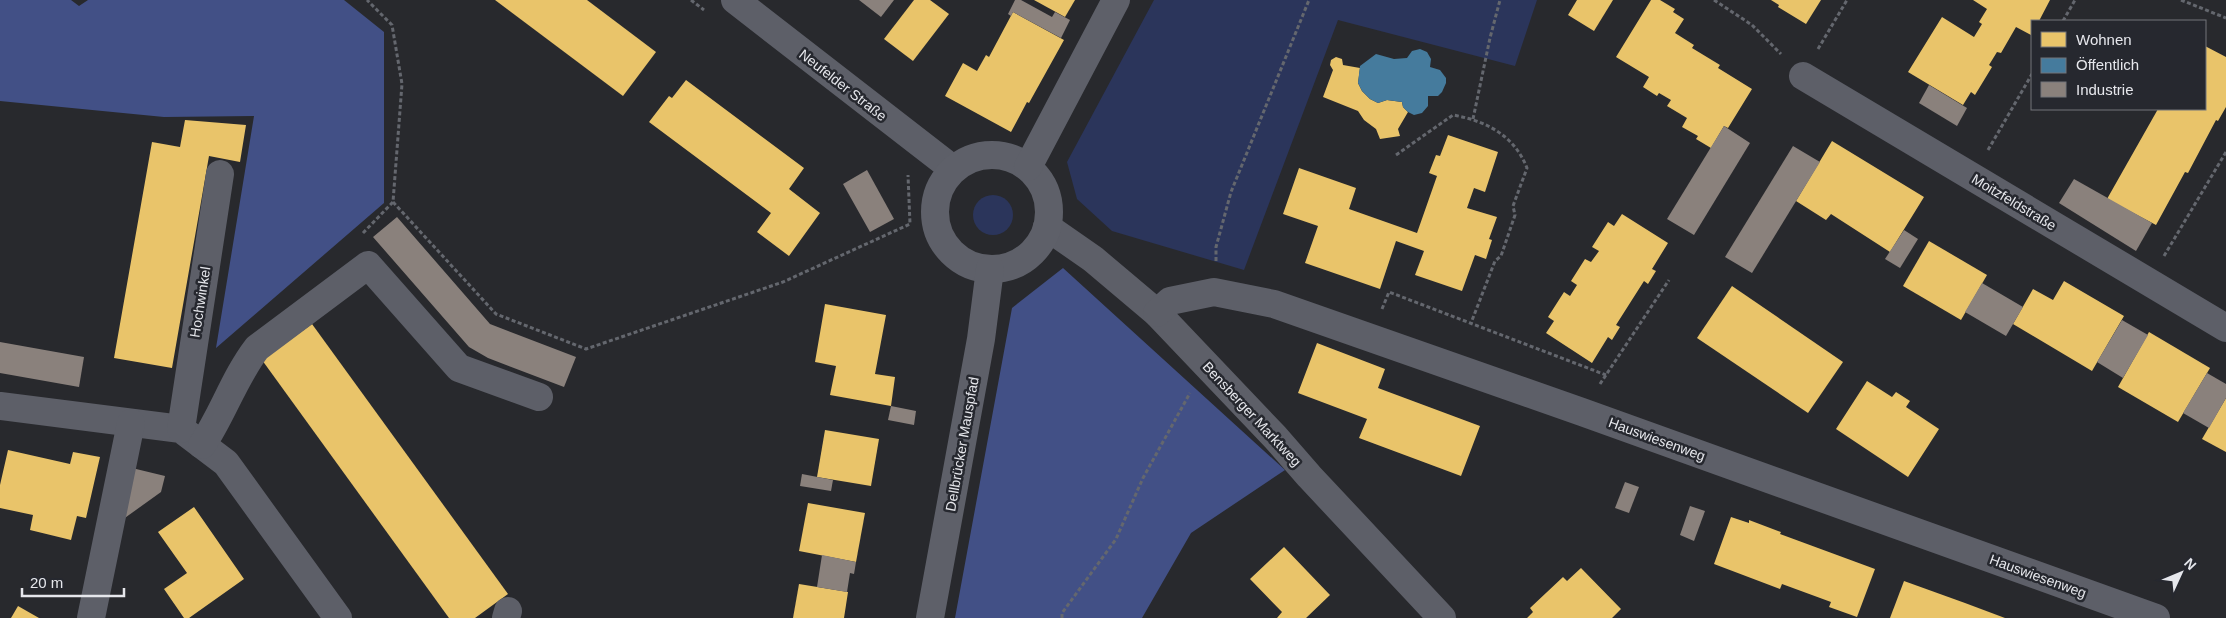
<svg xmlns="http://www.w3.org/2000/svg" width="2226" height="618" font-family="Arial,sans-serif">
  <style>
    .green { fill: #2b355b }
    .forest { fill: #425086 }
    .homes { fill: #e9c46a }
    .public { fill: #457b9d }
    .industry { fill: #8a817c }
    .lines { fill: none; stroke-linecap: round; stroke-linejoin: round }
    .path { stroke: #64676e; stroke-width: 3; stroke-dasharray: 4 2.5; stroke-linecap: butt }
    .minor { stroke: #5d5f68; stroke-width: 28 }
    .major { stroke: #5e6069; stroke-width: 28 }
    .labels { text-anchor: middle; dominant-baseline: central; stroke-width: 5; stroke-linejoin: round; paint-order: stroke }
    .street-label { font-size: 14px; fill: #e6e7ec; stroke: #26282f }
  </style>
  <rect width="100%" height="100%" fill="#28292d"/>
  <g class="green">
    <polygon points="1154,0 1537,0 1515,66 1338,20 1244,270 1112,231 1077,199 1067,162"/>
    <circle cx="993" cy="215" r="20"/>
  </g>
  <g class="forest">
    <polygon points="0,0 71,0 79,6 88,0 344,0 384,32 384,203 216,348 254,116 164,117 0,101"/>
    <polygon points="1063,268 1285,470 1191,533 1142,618 955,618 1012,308"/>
  </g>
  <g class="homes">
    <polygon points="495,0 587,0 656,52 623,96"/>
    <polygon points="914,0 930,0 949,14 913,61 884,39"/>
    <polygon points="1034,0 1075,0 1065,17"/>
    <polygon points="1577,0 1613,0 1594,31 1568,15"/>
    <polygon points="1651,0 1660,0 1675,9 1673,12 1684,19 1675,33 1694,45 1692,48 1720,65 1718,68 1752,89 1728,128 1724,126 1711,148 1696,139 1698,136 1682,127 1687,118 1667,106 1671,100 1659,93 1657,96 1643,87 1649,77 1616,57"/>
    <polygon points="1771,0 1821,0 1806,24 1778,7 1779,5"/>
    <polygon points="1973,0 2050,0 2039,21 2032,21 2031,35 2016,27 2001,53 1997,52 1989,65 1992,67 1975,95 1971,92 1963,105 1908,72 1942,17 1974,37 1982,24 1979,22 1987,9"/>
    <polygon points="1013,12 1064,40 1029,103 1027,102 1011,132 945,96 963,63 977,71 986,55 989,57"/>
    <polygon points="2205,46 2226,57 2226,107 2218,121 2216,120 2188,173 2185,172 2156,225 2107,199 2158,109 2205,109"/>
    <polygon points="1336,57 1342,59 1343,65 1360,68 1358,83 1362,91 1370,99 1378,103 1387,100 1402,102 1403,107 1408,112 1398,129 1400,136 1380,139 1376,129 1364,120 1358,111 1323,97 1333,70 1330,65 1331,60"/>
    <polygon points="686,80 804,168 789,189 820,213 789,256 757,232 771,213 649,122 669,96 672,98"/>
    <polygon points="185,120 246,125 240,162 209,156 172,368 114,358 152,142 180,147"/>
    <polygon points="1448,135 1498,152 1485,192 1474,188 1467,208 1497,217 1489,239 1492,240 1486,259 1475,255 1462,291 1415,275 1424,251 1396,241 1380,289 1305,263 1318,226 1283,214 1299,168 1356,188 1349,209 1417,233 1437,176 1429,173 1436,155 1440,156"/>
    <polygon points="1832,141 1924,197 1890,252 1831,214 1826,220 1796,201"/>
    <polygon points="1622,214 1668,243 1652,269 1656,271 1648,284 1644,281 1616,325 1620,327 1612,340 1608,337 1592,363 1546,333 1554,321 1548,317 1564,292 1570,296 1577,285 1571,281 1585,259 1591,262 1599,251 1592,247 1608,222 1614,226"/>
    <polygon points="1929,241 1987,275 1961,320 1903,286"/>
    <polygon points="2064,281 2124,316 2092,371 2013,324 2033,289 2053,300"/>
    <polygon points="1732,286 1843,362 1808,413 1697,338"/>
    <polygon points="825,304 886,315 875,374 895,377 891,406 830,395 836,366 815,362"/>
    <polygon points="312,324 508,594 475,618 449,618 262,360"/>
    <polygon points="2149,332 2210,368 2178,422 2118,387"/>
    <polygon points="1317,343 1385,369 1378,388 1480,426 1461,476 1359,438 1367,419 1298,393"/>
    <polygon points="1867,381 1892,397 1896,392 1910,401 1906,407 1939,429 1908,477 1836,429"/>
    <polygon points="2226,398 2226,452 2202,439"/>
    <polygon points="825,430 879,439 871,486 817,477"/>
    <polygon points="8,450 70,464 73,452 100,457 86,518 77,516 71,540 30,530 33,515 0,508 0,485"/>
    <polygon points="808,503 865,513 856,562 799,551"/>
    <polygon points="194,507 244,579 189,618 184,618 164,589 187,573 158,532"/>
    <polygon points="1731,517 1749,523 1749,520 1781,532 1780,534 1875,569 1857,617 1829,607 1831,602 1782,584 1780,589 1714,564"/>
    <polygon points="1284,547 1330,595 1306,618 1277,618 1282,612 1250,579"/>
    <polygon points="1581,568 1621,609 1612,618 1527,618 1533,612 1530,608 1563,577 1567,581"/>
    <polygon points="1904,581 1965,603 2005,618 1890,618"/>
    <polygon points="799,584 848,592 844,618 793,618"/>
    <polygon points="18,606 39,618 11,618"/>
  </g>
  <polygon class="public" points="1420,49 1427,52 1431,59 1430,67 1440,70 1446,78 1446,83 1442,92 1438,96 1428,96 1428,106 1422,113 1414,115 1408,112 1403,107 1402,102 1387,100 1378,103 1370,99 1362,91 1358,83 1360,66 1376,54 1394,59 1407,58 1412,51"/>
  <g class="industry">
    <polygon points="859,0 894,0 881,17"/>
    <polygon points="1015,0 1021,0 1052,17 1055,12 1070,20 1061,38 1013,12 1011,16 1008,14"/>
    <polygon points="1929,85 1967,108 1957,126 1919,103"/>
    <polygon points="1724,126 1750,143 1694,235 1667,219"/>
    <polygon points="1793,146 1820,162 1752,273 1725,257"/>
    <polygon points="867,170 894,219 870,232 843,184"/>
    <polygon points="2074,179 2152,223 2136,251 2059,203"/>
    <polygon points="397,217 490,324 576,357 564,387 488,358 469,347 373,237"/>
    <polygon points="1904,230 1918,239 1900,268 1885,259"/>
    <polygon points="1982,283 2023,307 2006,336 1965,312"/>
    <polygon points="2122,320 2148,335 2123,378 2097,362"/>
    <polygon points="0,342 84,357 79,387 0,373"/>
    <polygon points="2207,373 2226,384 2226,398 2209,428 2183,413"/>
    <polygon points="891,406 916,411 914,425 888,420"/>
    <polygon points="132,468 165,476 161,492 122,520"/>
    <polygon points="802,474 833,480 831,491 800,486"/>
    <polygon points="1625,482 1639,487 1629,513 1615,508"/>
    <polygon points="1690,506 1705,511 1694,541 1680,535"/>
    <polygon points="822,555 856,562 854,574 850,573 847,592 817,587"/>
  </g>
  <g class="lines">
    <g class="path">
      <polyline points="691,0 704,10"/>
      <polyline points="1714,0 1752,25 1781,54"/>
      <polyline points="2181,0 2226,18"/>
      <polyline points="2063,21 2075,0"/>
      <polyline points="1818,49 1847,0"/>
      <polyline points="1473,119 1490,38 1500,0"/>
      <polyline points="1988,150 2032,74"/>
      <path d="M1396,155L1453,115C1486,121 1514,135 1527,168L1513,206L1515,215L1501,256L1495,261L1471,323"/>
      <polyline points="393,202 496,314 586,349 783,282 910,224 908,175"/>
      <polyline points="363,233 393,202 402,84 392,25 367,0"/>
      <polyline points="2164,256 2226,152"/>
      <polyline points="1216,261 1216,247 1231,192 1309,0"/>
      <polyline points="1382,309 1389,292 1606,375"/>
      <polyline points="1600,384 1669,280"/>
      <polyline points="1062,618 1062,613 1116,539 1143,478 1190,393"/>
    </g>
    <g class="minor">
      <polyline points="735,0 953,169"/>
      <polyline points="1803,76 2226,328"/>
      <polyline points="1047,227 1093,259 1157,313 1275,437 1309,476 1442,618"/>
      <polyline points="1157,313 1170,301 1214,292 1274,304 1582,412 2156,618"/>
      <polyline points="0,406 181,429 226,463 338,618"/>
      <polyline points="181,429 220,174"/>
      <path d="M202,445C223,414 234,378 257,348L368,265L459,368L539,397"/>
      <polyline points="91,618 131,423"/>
      <polyline points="506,618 508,611"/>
    </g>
    <g class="major">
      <circle cx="992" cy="212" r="57"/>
      <polyline points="1028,167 1116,0"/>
      <polyline points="930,618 981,339 990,269"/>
    </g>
  </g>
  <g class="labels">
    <g class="street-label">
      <text transform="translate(843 85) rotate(38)">Neufelder Straße</text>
      <text transform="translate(2014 202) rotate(31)">Moitzfeldstraße</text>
      <text transform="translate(200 302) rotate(-81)">Hochwinkel</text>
      <text transform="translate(1252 414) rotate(47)">Bensberger Marktweg</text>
      <text transform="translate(1657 439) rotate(20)">Hauswiesenweg</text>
      <text transform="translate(962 444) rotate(-80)">Dellbrücker Mauspfad</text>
      <text transform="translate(2038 576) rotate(20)">Hauswiesenweg</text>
    </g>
  </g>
  <rect x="2031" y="20" width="175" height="90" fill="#26282f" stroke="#73747b"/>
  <rect x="2041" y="32" width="25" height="15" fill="#e9c46a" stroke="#73747b"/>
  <text x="2076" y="45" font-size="15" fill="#e6e7ec">Wohnen</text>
  <rect x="2041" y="58" width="25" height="15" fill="#457b9d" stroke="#73747b"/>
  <text x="2076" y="70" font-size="15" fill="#e6e7ec">Öffentlich</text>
  <rect x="2041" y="82" width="25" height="15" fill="#8a817c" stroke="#73747b"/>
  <text x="2076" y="95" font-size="15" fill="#e6e7ec">Industrie</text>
  <g transform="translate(2181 573) rotate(46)" stroke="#26282f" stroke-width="4" paint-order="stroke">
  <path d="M0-4L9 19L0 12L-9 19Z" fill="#e6e7ec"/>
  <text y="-8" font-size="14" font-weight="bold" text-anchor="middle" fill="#e6e7ec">N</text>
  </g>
  <path d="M22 588v8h102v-8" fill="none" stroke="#e6e7ec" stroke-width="2.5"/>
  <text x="30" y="588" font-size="15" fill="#e6e7ec" stroke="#26282f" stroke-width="4" paint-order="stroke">20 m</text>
</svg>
